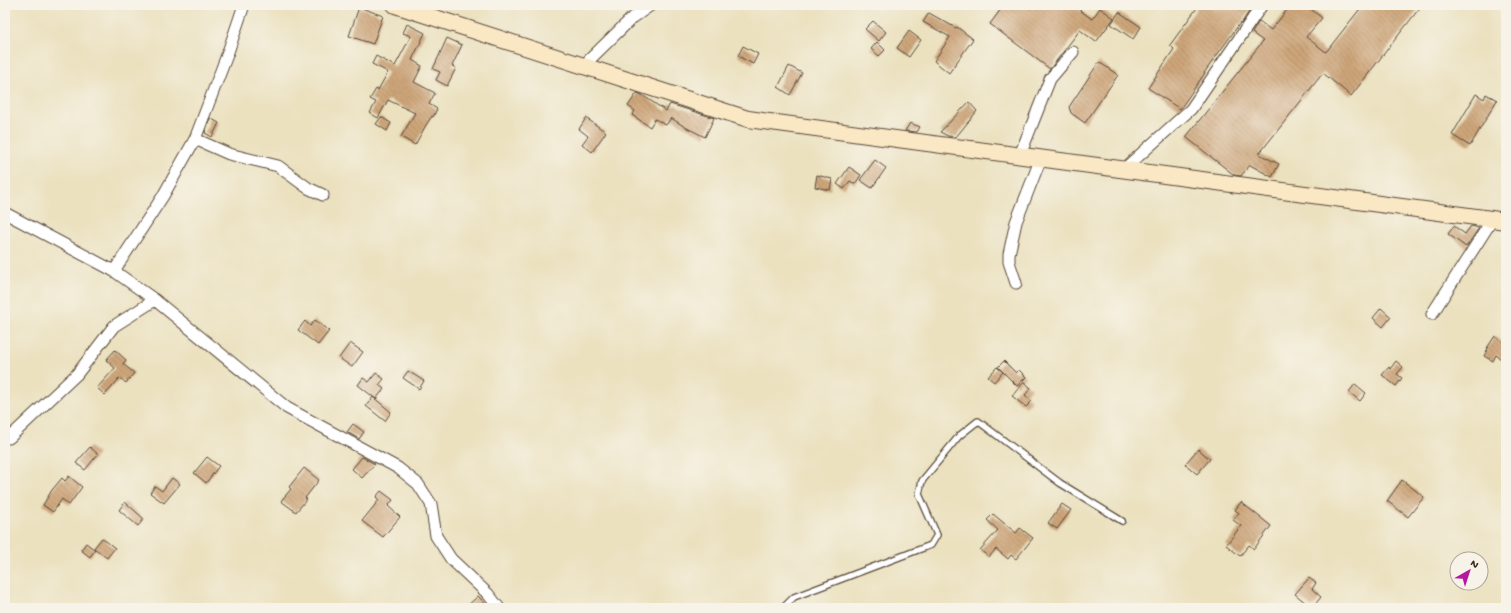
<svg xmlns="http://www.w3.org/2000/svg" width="1511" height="613" font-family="'Gochi Hand',sans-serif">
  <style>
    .building { fill: url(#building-back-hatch) }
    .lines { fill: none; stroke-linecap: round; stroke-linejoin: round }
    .lane-casing { stroke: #554536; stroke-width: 8 }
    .street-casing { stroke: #554536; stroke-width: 13 }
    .secondary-casing { stroke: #554536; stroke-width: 18 }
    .lane { stroke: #fff; stroke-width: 5.5 }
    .street { stroke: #fff; stroke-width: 11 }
    .secondary { stroke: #fae7c3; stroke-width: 16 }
  </style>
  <defs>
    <pattern id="building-back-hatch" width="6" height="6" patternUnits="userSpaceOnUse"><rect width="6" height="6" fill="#cea67a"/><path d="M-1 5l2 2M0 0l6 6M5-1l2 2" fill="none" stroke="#a88763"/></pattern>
  </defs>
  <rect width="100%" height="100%" fill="#f7f3e8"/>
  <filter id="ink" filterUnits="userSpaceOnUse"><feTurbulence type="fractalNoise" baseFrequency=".025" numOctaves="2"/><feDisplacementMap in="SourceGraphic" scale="8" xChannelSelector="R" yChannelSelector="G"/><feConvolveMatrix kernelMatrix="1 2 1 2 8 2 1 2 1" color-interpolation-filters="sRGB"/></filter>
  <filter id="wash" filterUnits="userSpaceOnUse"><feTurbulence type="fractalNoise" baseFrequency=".012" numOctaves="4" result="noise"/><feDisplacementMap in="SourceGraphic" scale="16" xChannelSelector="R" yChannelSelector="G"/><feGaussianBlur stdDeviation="0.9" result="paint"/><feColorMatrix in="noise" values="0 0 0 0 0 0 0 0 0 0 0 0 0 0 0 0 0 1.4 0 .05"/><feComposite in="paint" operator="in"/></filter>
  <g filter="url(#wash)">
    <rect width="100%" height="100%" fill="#ebe1bf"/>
    <g id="blocks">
      <g class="building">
        <polygon points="1004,5 1073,5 1092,19 1100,8 1114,18 1096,42 1080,30 1050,69 990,24"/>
        <polygon points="1199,5 1253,5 1241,24 1240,23 1204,73 1205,73 1180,109 1148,88 1174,49 1170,45"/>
        <polygon points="1291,5 1306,5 1322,18 1306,37 1326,52 1363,5 1422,5 1351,96 1323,73 1259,154 1279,164 1272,177 1250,165 1241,176 1234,175 1186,137 1263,41 1252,33 1259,21 1271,30"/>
        <polygon points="359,7 383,16 373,44 349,36"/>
        <polygon points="1119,12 1141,27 1133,39 1111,24"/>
        <polygon points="929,13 956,28 957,27 973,39 949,73 934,61 950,37 923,22"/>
        <polygon points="873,21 886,32 879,41 865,29"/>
        <polygon points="407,24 425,33 412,60 422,66 414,82 435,93 429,104 437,109 433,117 432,116 426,125 415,145 401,137 415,113 388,100 378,118 370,113 376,102 370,99 376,89 378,90 388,72 372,64 376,56 395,66 411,36 403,33"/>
        <polygon points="909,31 921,40 909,57 897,48"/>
        <polygon points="447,38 462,45 452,66 456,68 447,86 436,80 440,72 433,69"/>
        <polygon points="877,42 885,50 879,56 871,49"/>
        <polygon points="743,46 758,54 753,64 738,56"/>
        <polygon points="1099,62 1118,75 1085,123 1071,113 1069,107"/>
        <polygon points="789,66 802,73 790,95 778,87"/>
        <polygon points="637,93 642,95 666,111 670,104 714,118 705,137 685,127 671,118 666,125 655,119 650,127 632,115 635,111 628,106"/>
        <polygon points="1476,94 1484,99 1486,94 1497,100 1470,146 1452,135"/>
        <polygon points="969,102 977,111 956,137 948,136 940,132"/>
        <polygon points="381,117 391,123 387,131 376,124"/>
        <polygon points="210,118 219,123 212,137 205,133"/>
        <polygon points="586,118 606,132 592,152 582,144 588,136 579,129"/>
        <polygon points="910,123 920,127 917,132 905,131"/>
        <polygon points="875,160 886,168 872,188 860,180"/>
        <polygon points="849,167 861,175 855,184 850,181 844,189 837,184"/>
        <polygon points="817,175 832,179 830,190 815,187"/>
        <polygon points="1454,226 1465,234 1471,226 1479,228 1466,247 1448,234"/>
        <polygon points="1381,308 1391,317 1383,327 1373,318"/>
        <polygon points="315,320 329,331 318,345 298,330 305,321 310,326"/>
        <polygon points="1495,336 1506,345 1506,353 1501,359 1496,355 1493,361 1484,356 1488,348 1487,348"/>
        <polygon points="350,343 363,352 352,367 339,358"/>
        <polygon points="115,350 126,360 123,364 134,373 126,383 120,378 105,395 97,388 115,368 106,360"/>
        <polygon points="1004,361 1016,373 1019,370 1026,377 1017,386 998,367"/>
        <polygon points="1396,361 1403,367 1397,374 1402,378 1396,386 1382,375 1389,367 1390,369"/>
        <polygon points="997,367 1003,372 994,382 988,377"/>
        <polygon points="408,371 424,381 419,389 403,378"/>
        <polygon points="376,373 384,379 379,385 384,389 376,399 358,385 363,378 369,382"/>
        <polygon points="1024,382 1031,388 1025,395 1032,401 1026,407 1012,396"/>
        <polygon points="1355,384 1366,393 1360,401 1349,392"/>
        <polygon points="373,397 391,412 385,421 366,406"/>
        <polygon points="353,424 364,432 359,439 347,432"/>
        <polygon points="90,447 98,454 85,470 76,463"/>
        <polygon points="1198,449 1210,459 1197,474 1185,464"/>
        <polygon points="207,457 219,466 206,483 194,473"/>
        <polygon points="362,457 375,464 362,478 352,469"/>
        <polygon points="304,468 319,480 305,498 307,499 296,512 281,501 291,489 289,487"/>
        <polygon points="69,476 82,487 69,505 62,499 53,512 43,505 52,490 62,478 65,481"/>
        <polygon points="172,478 180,484 164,503 150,493 155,486 162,491"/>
        <polygon points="1402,480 1424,497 1408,517 1387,501"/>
        <polygon points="381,491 393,500 388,506 400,517 383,537 362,521 379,500 376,497"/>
        <polygon points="125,502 144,519 138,526 119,510"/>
        <polygon points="1241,502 1271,526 1254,549 1249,545 1240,556 1226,545 1241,526 1233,520 1239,513 1235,510"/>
        <polygon points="1062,504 1071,510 1057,529 1048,523"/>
        <polygon points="993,514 1016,533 1020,528 1033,538 1016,559 1011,555 1008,559 996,549 989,557 980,550 998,530 987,520"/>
        <polygon points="102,538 115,548 107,558 94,548"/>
        <polygon points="86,543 95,550 90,557 81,550"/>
        <polygon points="1309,578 1316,583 1312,589 1321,597 1312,608 1295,594"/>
        <polygon points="478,596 489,608 465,608"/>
      </g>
    </g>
  </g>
  <g filter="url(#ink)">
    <use href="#blocks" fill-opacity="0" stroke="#554536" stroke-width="1"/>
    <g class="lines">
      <defs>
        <polyline id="lane" points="783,608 794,597 931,545 937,535 919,494 922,481 959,436 978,421 1060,483 1122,521"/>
        <g id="street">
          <polyline points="583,66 631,19 651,5"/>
          <polyline points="195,139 229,154 278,166 308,188 323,195"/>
          <polyline points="1020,155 1050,79 1073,52"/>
          <polyline points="1123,170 1191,109 1262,5"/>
          <polyline points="5,213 114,271 155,300"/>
          <polyline points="114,271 163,196 195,139 227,55 244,5"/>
          <polyline points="1016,283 1009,262 1009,254 1016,222 1041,158"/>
          <polyline points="1432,314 1492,220"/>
          <polyline points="5,438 9,438 77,374 114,326 155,300 287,408 398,468 418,484 431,504 436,536 451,559 488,594 499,608"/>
        </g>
        <polyline id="secondary" points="395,5 748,119 1506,221"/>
      </defs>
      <use href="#lane" class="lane-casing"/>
      <use href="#street" class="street-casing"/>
      <use href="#secondary" class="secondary-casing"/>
      <use href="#lane" class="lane"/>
      <use href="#street" class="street"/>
      <use href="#secondary" class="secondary"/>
    </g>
  </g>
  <rect width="1511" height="613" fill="none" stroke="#f7f3e8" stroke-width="20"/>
  <g transform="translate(1469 571) rotate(39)"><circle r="19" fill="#f7f3e8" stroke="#aca397"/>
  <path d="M0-3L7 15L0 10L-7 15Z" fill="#b5179e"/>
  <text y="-6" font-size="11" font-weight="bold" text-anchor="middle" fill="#3b2a1e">N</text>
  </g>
</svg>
